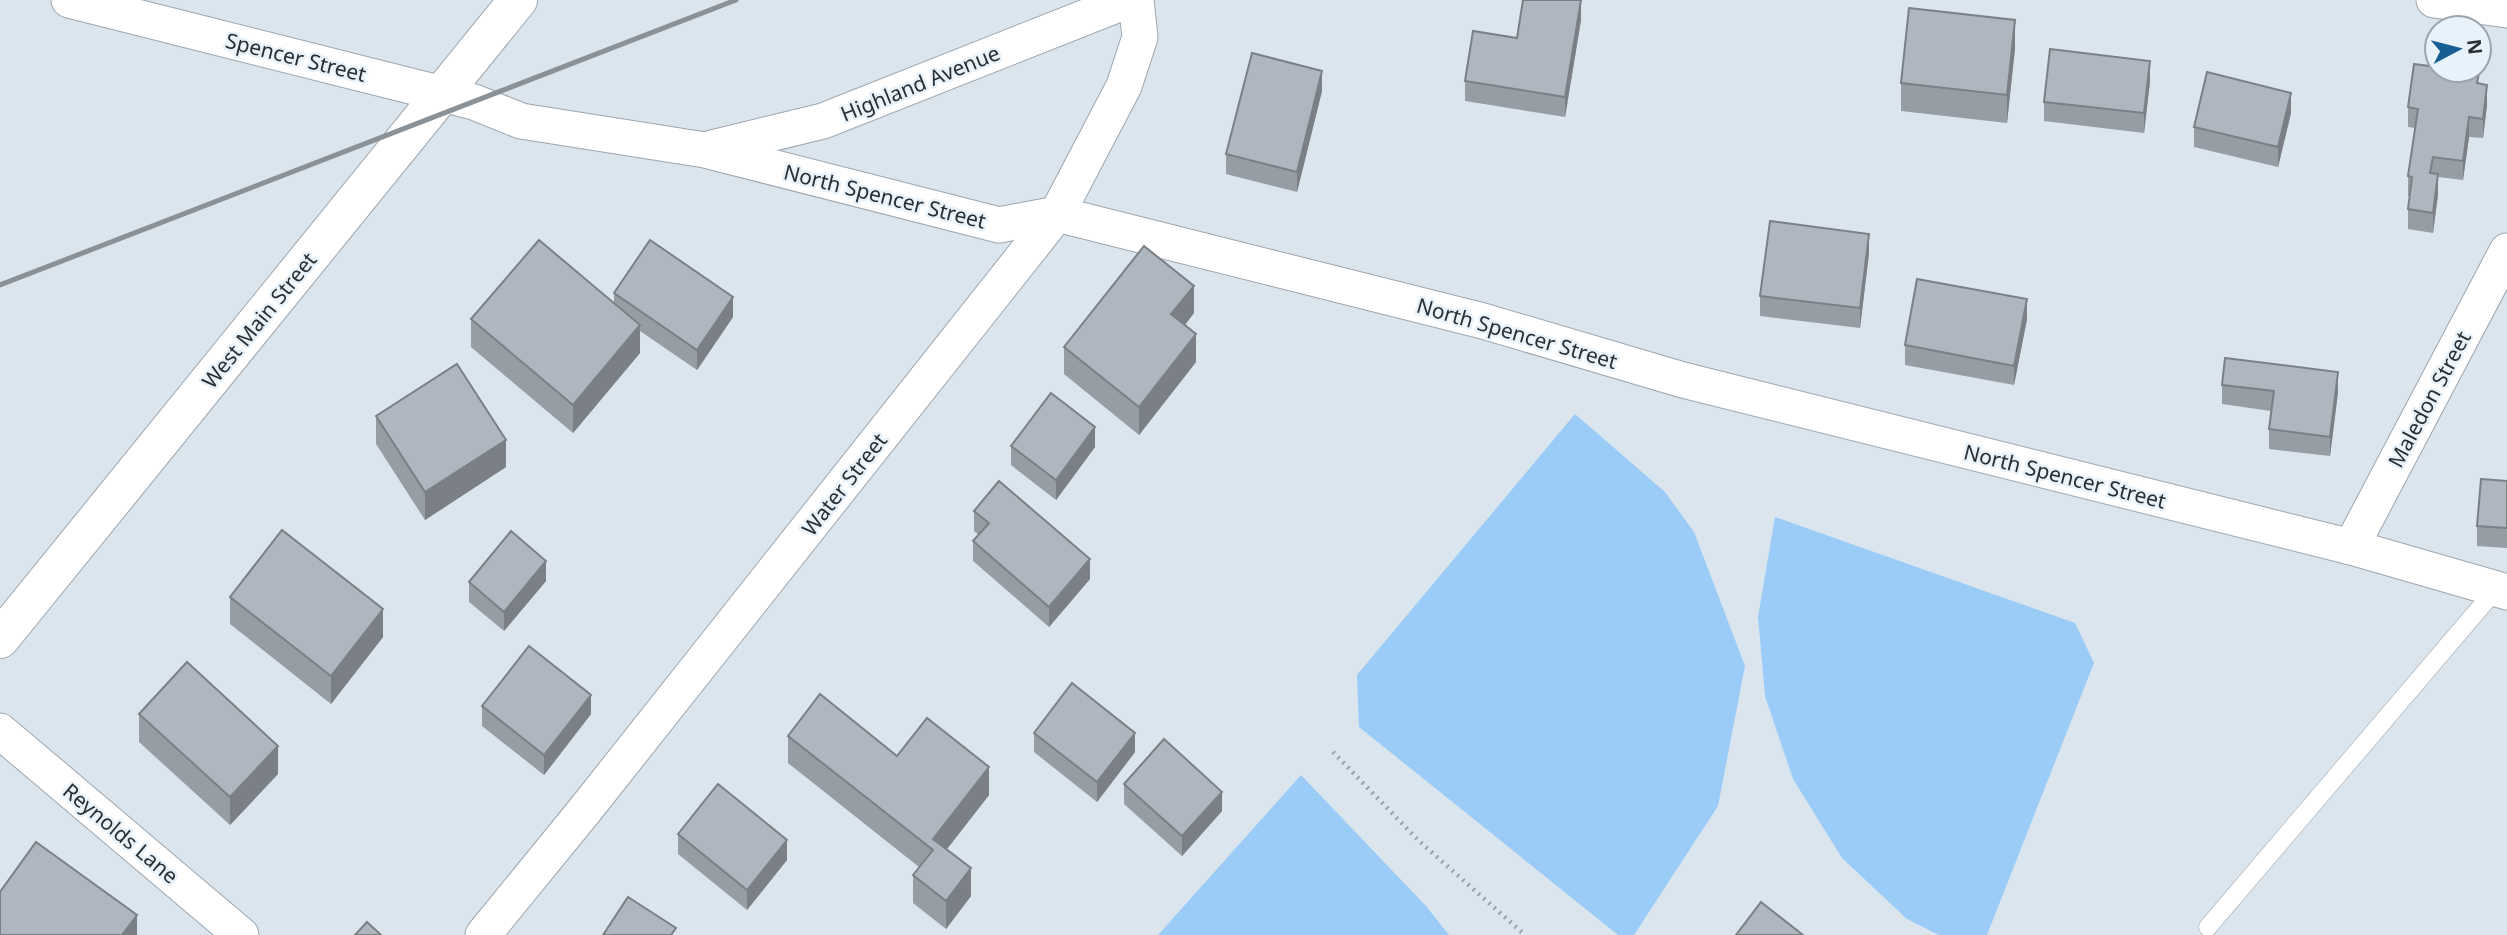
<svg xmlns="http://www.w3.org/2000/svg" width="2507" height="935" font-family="'Noto Sans',sans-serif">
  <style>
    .green { fill: #9accf7 }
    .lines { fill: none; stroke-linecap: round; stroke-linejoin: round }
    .lane-casing { stroke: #9da6ae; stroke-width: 19 }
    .street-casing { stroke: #9da6ae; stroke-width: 37 }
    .primary-casing { stroke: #9da6ae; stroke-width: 40 }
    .path { stroke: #9aa2a8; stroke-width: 4.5; stroke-dasharray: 2 5; stroke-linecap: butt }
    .lane { stroke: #fff; stroke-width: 18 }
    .street { stroke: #fff; stroke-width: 35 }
    .primary { stroke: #fff; stroke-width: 38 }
    .rail { stroke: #8a9197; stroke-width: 5 }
    .wall { fill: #969da4 }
    .shaded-wall { fill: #7a8086 }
    .building { fill: #aeb7bf; stroke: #7a8086; stroke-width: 2 }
    .labels { text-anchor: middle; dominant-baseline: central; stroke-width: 5; stroke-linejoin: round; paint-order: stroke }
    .street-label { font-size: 21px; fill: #2b2f32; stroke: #e8f2fb }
  </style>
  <rect width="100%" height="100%" fill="#dbe5ed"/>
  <g class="green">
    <polygon points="1575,414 1665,492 1694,532 1745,666 1718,806 1634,935 1618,935 1359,727 1357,675"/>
    <polygon points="1775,517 2075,623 2094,663 1987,935 1939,935 1907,919 1842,858 1793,779 1765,696 1758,617"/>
    <polygon points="1301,775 1426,906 1449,935 1158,935"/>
  </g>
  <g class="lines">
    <defs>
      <polyline id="lane" points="2208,927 2496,589"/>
      <g id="street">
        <polyline points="69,0 474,102 521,121 705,150 999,225 1057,214 1483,321 1683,380 2351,547 2507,592"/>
        <polyline points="2434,0 2507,10"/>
        <polyline points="712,148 823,121 1129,0"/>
        <polyline points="2351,547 2507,251"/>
        <polyline points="0,731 241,935"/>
        <polyline points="483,935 585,810 1057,214 1124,86 1140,37 1136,0"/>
      </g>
      <polyline id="primary" points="0,639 518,0"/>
    </defs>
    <use href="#lane" class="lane-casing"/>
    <use href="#street" class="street-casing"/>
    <use href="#primary" class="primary-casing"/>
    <polyline class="path" points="1333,752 1419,841 1525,935"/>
    <use href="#lane" class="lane"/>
    <use href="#street" class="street"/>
    <use href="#primary" class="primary"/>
    <polyline class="rail" points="0,285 736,0"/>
  </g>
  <g class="wall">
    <polygon points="1581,20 1565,117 1465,101 1465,81"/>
    <polygon points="2015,48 2007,123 1901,111 1901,83"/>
    <polygon points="2150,81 2144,133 2044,121 2044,102"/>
    <polygon points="2479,83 2487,105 2483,138 2469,137 2463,180 2438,177 2438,194 2433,233 2408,229 2408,209 2410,196 2408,196 2408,176 2415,128 2408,127 2408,107"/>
    <polygon points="1322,91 1297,192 1226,174 1226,154"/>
    <polygon points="2291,113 2278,167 2194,147 2194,127"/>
    <polygon points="1869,253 1860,328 1760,316 1760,296"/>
    <polygon points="614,293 733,317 697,370 640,331 640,353 573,433 471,347 471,319 614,303"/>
    <polygon points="1194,313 1185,325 1196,362 1139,435 1064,374 1064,347"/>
    <polygon points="2027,319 2014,385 1905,365 1905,345"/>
    <polygon points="2222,385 2338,392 2330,456 2269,449 2269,429 2271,411 2222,404"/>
    <polygon points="376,416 506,467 425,520 376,444"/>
    <polygon points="1011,446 1095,447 1056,500 1011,465"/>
    <polygon points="2507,481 2507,548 2477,546 2477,526"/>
    <polygon points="974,511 1090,579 1049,627 973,561 973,541 979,535 974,531"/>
    <polygon points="546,581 504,631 469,602 469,582"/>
    <polygon points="230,597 383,637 331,704 230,624"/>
    <polygon points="482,706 591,714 544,775 482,726"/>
    <polygon points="139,714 278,774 230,825 139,742"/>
    <polygon points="1034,733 1135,752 1097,802 1034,752"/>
    <polygon points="788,736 897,756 989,795 947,849 971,896 946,929 913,903 913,875 919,867 788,763"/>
    <polygon points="1124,784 1222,811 1182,856 1124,804"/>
    <polygon points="678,834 787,860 747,910 678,854"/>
  </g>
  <g class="shaded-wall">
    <polygon points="1581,0 1581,20 1565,117 1565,97"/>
    <polygon points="2015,20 2015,48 2007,123 2007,95"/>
    <polygon points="2150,61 2150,81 2144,133 2144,113"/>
    <polygon points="1322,71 1322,91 1297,192 1297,172"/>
    <polygon points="2487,85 2487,105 2483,138 2483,119"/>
    <polygon points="2291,93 2291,113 2278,167 2278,147"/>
    <polygon points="2469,117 2469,137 2463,180 2463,161"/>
    <polygon points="2438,174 2438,194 2433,233 2433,213"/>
    <polygon points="1869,234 1869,253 1860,328 1860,308"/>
    <polygon points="1194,286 1194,313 1171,342 1171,314"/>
    <polygon points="733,297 733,317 697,370 697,350"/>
    <polygon points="2027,299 2027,319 2014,385 2014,366"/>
    <polygon points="640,325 640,353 573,433 573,405"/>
    <polygon points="1196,334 1196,362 1139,435 1139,407"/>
    <polygon points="2338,372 2338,392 2330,456 2330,437"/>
    <polygon points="1095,427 1095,447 1056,500 1056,480"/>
    <polygon points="506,440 506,467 425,520 425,492"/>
    <polygon points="1090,559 1090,579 1049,627 1049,607"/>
    <polygon points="546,561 546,581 504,631 504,612"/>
    <polygon points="383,609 383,637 331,704 331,676"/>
    <polygon points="591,695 591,714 544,775 544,755"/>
    <polygon points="1135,733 1135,752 1097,802 1097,782"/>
    <polygon points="278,746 278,774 230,825 230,797"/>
    <polygon points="989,767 989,795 933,867 933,839"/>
    <polygon points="1222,792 1222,811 1182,856 1182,836"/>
    <polygon points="787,840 787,860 747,910 747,890"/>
    <polygon points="971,868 971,896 946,929 946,901"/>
    <polygon points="137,915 137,935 122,935"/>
  </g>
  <g class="building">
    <polygon points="1523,0 1581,0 1565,97 1465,81 1473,31 1517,38"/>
    <polygon points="1909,8 2015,20 2007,95 1901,83"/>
    <polygon points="2050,49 2150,61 2144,113 2044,102"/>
    <polygon points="1252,53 1322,71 1297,172 1226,154"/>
    <polygon points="2414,64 2437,67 2437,70 2458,70 2479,73 2477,83 2487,85 2483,119 2469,117 2463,161 2433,157 2430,173 2438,174 2433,213 2408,209 2412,177 2408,176 2418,109 2408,107"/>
    <polygon points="2207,72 2291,93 2278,147 2194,127"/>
    <polygon points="1770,221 1869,234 1860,308 1760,296"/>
    <polygon points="539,240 640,325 573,405 471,319"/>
    <polygon points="650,240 733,297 697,350 614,293"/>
    <polygon points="1144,246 1194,286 1171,314 1196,334 1139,407 1064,347"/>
    <polygon points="1917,279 2027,299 2014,366 1905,345"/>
    <polygon points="2225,358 2338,372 2330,437 2269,429 2274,391 2222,385"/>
    <polygon points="457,364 506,440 425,492 376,416"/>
    <polygon points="1051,393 1095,427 1056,480 1011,446"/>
    <polygon points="2481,479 2507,481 2507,528 2477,526"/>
    <polygon points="999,481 1090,559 1049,607 973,541 989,523 974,511"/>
    <polygon points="282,530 383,609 331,676 230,597"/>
    <polygon points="511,531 546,561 504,612 469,582"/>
    <polygon points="529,646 591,695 544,755 482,706"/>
    <polygon points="187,662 278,746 230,797 139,714"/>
    <polygon points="1072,683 1135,733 1097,782 1034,733"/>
    <polygon points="820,694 897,756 927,718 989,767 933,839 971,868 946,901 913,875 933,850 788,736"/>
    <polygon points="1164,739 1222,792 1182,836 1124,784"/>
    <polygon points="718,784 787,840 747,890 678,834"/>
    <polygon points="36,842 137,915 122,935 0,935 0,892"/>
    <polygon points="628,897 676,928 671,935 603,935"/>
    <polygon points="1761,902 1803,935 1736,935"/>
    <polygon points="367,922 381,935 355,935"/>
  </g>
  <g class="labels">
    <g class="street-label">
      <text transform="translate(296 57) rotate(14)">Spencer Street</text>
      <text transform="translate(920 83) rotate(-22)">Highland Avenue</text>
      <text transform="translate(885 196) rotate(14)">North Spencer Street</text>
      <text transform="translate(259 320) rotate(-51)">West Main Street</text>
      <text transform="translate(1517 333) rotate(16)">North Spencer Street</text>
      <text transform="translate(2429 399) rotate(-62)">Maledon Street</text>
      <text transform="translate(2065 476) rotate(14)">North Spencer Street</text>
      <text transform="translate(844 484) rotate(-52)">Water Street</text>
      <text transform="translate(121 833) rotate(40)">Reynolds Lane</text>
    </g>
  </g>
  <g transform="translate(2458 49) rotate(83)"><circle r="33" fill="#e8f2fb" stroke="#9ca4ab" stroke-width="2"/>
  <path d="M0-5L12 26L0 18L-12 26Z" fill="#175f93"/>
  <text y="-10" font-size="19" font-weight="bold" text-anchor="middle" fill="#2b2f32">N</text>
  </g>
</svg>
